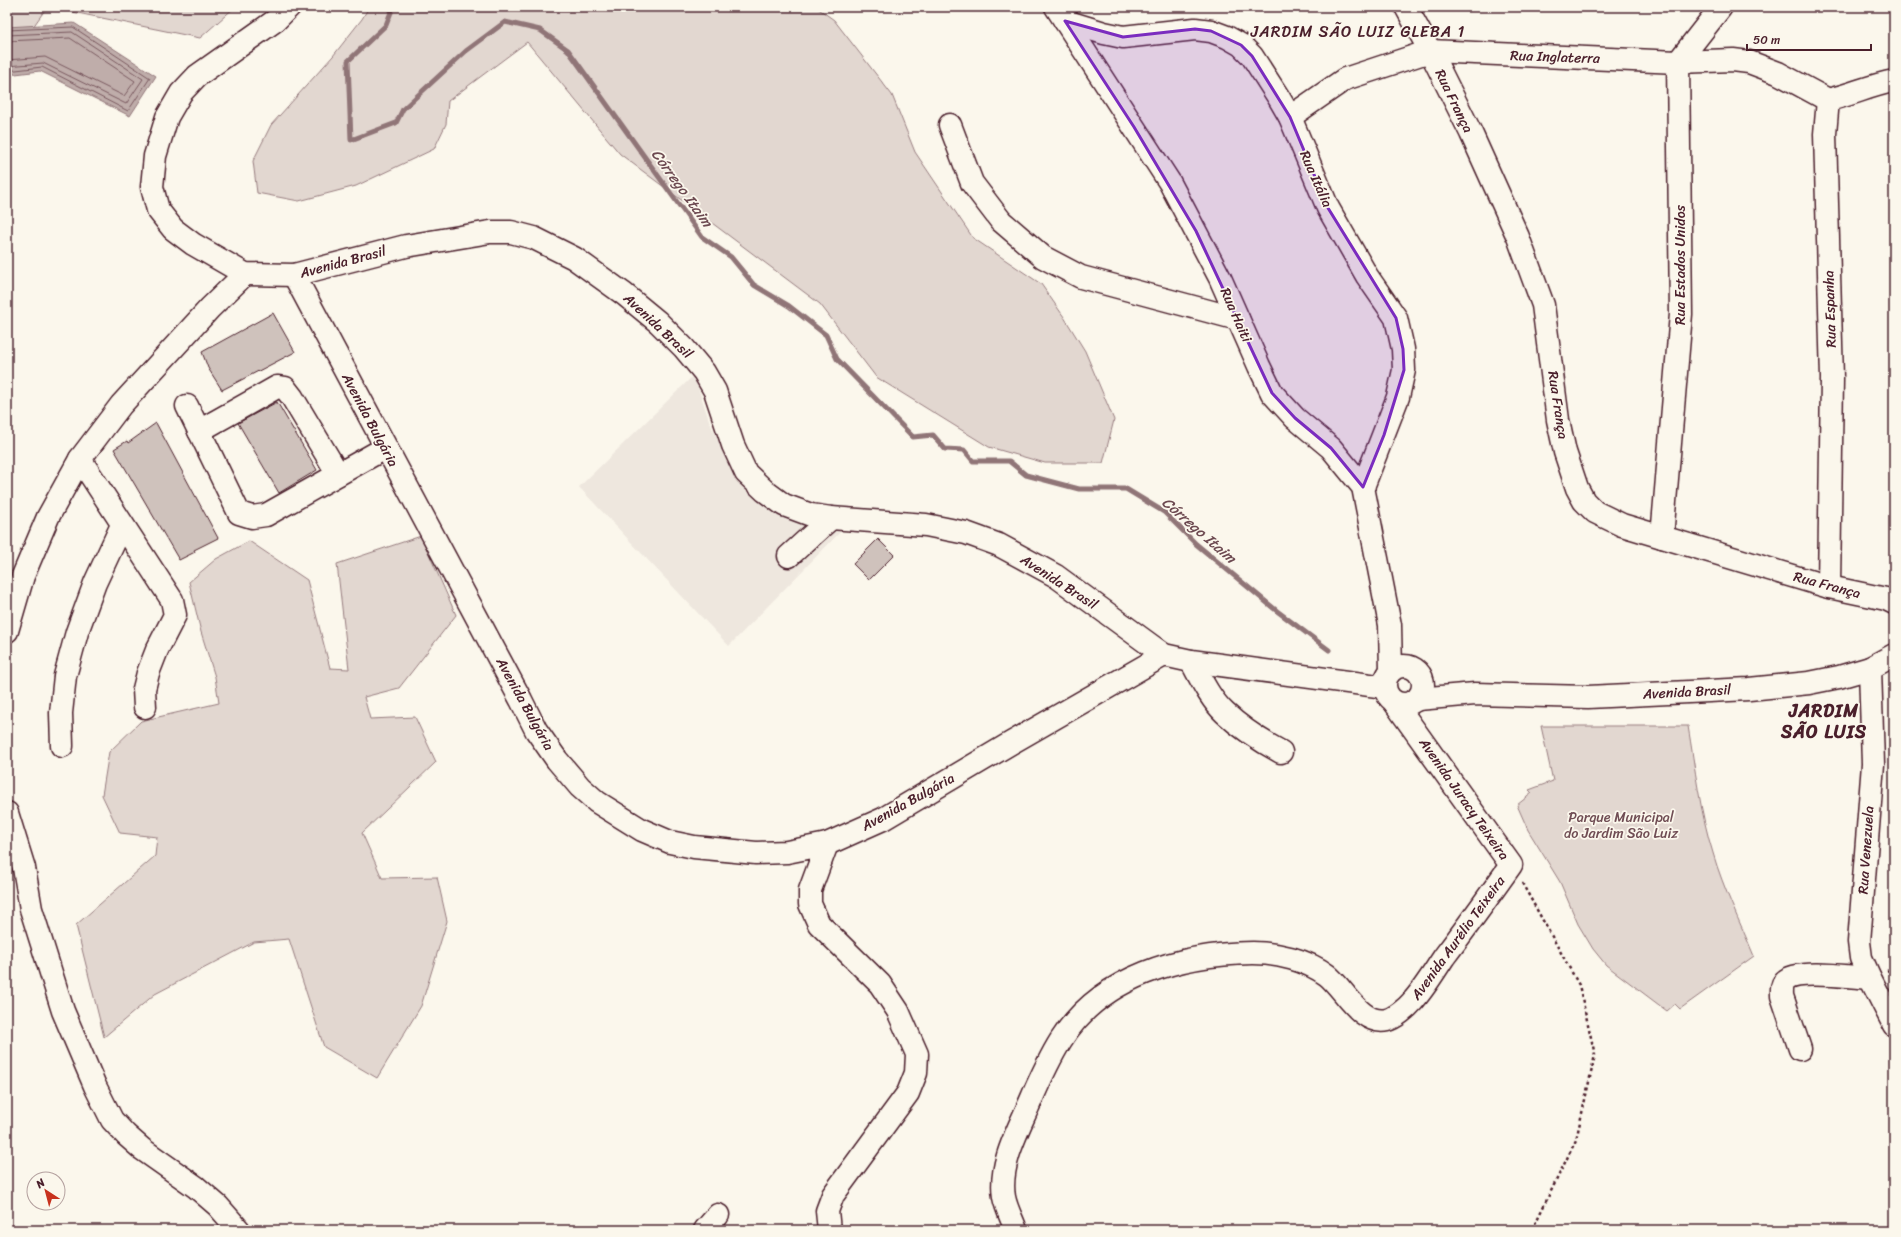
<svg xmlns="http://www.w3.org/2000/svg" width="1901" height="1237" font-family="Sriracha,sans-serif">
  <style>
    .built { fill: #eee7de }
    .green { fill: #e2d7d0; stroke: #967b7e }
    .water { fill: #bfadaa; stroke: #907477 }
    .lines { fill: none; stroke-linecap: round; stroke-linejoin: round }
    .shore { stroke: #79585e; stroke-width: 1 }
    .stream { stroke: #907477; stroke-width: 5 }
    .building { fill: #cfc2bc; stroke: #4a1f2b }
    .minor-casing { stroke: #4a1f2b; stroke-width: 25 }
    .path { stroke: #4a1f2b; stroke-width: 2.5; stroke-dasharray: 3 3; stroke-linecap: butt }
    .minor { stroke: #fbf7ec; stroke-width: 22 }
    .marked { fill: #7b2cbf; fill-opacity: 0.2; stroke: #7b2cbf; stroke-width: 3; stroke-linejoin: round }
    .labels { text-anchor: middle; dominant-baseline: central; stroke-width: 3.5; stroke-linejoin: round; paint-order: stroke }
    .street-label { font-size: 14px; fill: #4a1f2b; stroke: #fbf7ec }
    .park-label { font-size: 14px; fill: #704d54; stroke: #fbf7ec }
    .water-label { font-size: 15px; font-style: italic; fill: #6d4a51; stroke: #fbf7ec }
    .quarter-label { font-size: 16px; letter-spacing: 1px; fill: #4a1f2b; stroke: #fbf7ec }
    .district-label { font-size: 18px; font-weight: bold; letter-spacing: 1px; fill: #4a1f2b; stroke: #fbf7ec }
  </style>
  <rect width="100%" height="100%" fill="#fbf7ec"/>
  <filter id="ink" filterUnits="userSpaceOnUse"><feTurbulence type="fractalNoise" baseFrequency=".025" numOctaves="2"/><feDisplacementMap in="SourceGraphic" scale="8" xChannelSelector="R" yChannelSelector="G"/><feConvolveMatrix kernelMatrix="1 2 1 2 8 2 1 2 1" color-interpolation-filters="sRGB"/></filter>
  <g filter="url(#ink)">
    <polygon class="built" points="694,375 710,423 731,467 760,501 802,522 845,527 729,646 579,487"/>
    <g class="green">
      <polygon points="7,7 47,7 7,64"/>
      <polygon points="48,7 235,7 200,38"/>
      <polygon points="369,7 816,7 834,20 892,95 915,152 973,238 1041,284 1064,317 1085,351 1114,420 1103,463 1045,463 989,447 876,377 820,304 620,154 527,42 448,101 446,124 434,149 356,186 299,201 257,193 253,161 271,125 333,56 362,19"/>
      <polygon points="421,536 456,615 399,688 364,697 370,719 415,717 436,762 362,833 382,878 437,877 447,921 421,1006 377,1078 324,1047 289,939 254,942 155,994 104,1037 76,925 155,856 157,837 120,833 102,795 109,752 141,721 219,703 215,677 201,632 189,582 216,559 249,541 307,580 330,668 349,669 337,564"/>
      <path d="M1541,726H1688C1695,768 1700,812 1713,853C1723,888 1740,922 1754,956L1680,1009L1675,1004L1667,1011L1606,965L1593,949L1578,924L1560,882L1528,830L1517,805L1532,793L1529,790L1553,781Z"/>
    </g>
    <polygon class="water" points="74,23 156,76 130,116 40,71 7,75 7,27"/>
    <g class="lines">
      <g class="shore">
        <polyline points="7,30 73,27 150,78 128,111 42,67 7,71"/>
        <polyline points="7,35 72,32 143,79 126,104 43,63 7,66"/>
        <polyline points="7,41 70,38 135,81 124,96 45,57 7,60"/>
      </g>
      <polyline class="stream" points="393,7 386,25 348,61 351,140 396,123 403,109 466,51 505,22 540,30 568,50 702,237 731,257 754,285 789,306 826,335 837,359 913,437 933,435 945,449 964,450 973,461 1009,461 1026,475 1079,489 1126,489 1164,512 1196,544 1277,611 1329,650"/>
    </g>
    <g class="building">
      <polygon points="273,313 295,352 222,390 208,368 202,352"/>
      <polygon points="277,402 317,470 279,493 238,423"/>
      <polygon points="156,423 218,538 194,550 195,552 179,560 114,449 127,441 128,443"/>
      <polygon points="878,539 894,555 869,580 853,564"/>
    </g>
    <g class="lines">
      <defs>
        <g id="minor">
          <polyline points="289,7 276,20 197,76 181,93 167,117 155,156 152,187 158,210 173,229 193,244 245,274 294,275 406,246 490,232 511,232 534,238 574,258 624,294 658,322 684,348 704,372 715,391 733,445 746,473 765,491 784,505 811,515 831,518 926,525 966,533 999,545 1056,576 1164,655 1191,661 1385,687"/>
          <polyline points="1056,7 1170,183 1220,278 1259,366 1272,393 1295,418 1331,448 1363,487 1390,625 1391,671"/>
          <polyline points="1406,7 1430,51 1471,133 1518,237 1543,305 1558,420 1565,452 1577,488 1584,501 1595,512 1622,525 1829,587 1886,599 1894,603"/>
          <polyline points="1065,21 1104,33 1123,37 1195,29 1211,31 1227,37 1241,45 1252,56 1279,98 1290,117 1328,208 1367,276 1396,318 1403,349 1404,370 1398,397 1363,487"/>
          <polyline points="1290,117 1345,79 1430,51 1678,62 1733,60 1749,62 1778,73 1828,100"/>
          <polyline points="950,125 972,183 1001,221 1043,257 1081,277 1238,319"/>
          <polyline points="294,275 521,700 536,730 557,760 580,787 597,802 642,830 670,842 694,847 756,853 787,852 827,844 883,819 1011,743 1164,655"/>
          <polyline points="187,406 239,513 252,517 266,515 385,448"/>
          <polyline points="199,431 277,387 285,388 292,397 338,474"/>
          <polyline points="80,459 172,600 175,615 157,650 148,673 144,689 145,707"/>
          <polyline points="1662,537 1681,314 1678,62 1721,7"/>
          <polyline points="789,556 831,518"/>
          <path d="M1829,587L1832,378L1825,134L1828,100C1851,95 1871,85 1894,81"/>
          <polyline points="7,631 23,576 48,517 80,459 121,405 210,308 245,274"/>
          <path d="M1191,661C1201,679 1210,699 1225,713C1242,729 1261,741 1281,752"/>
          <circle cx="1404" cy="685" r="19"/>
          <polyline points="1870,668 1873,764 1859,942 1861,958 1870,978 1894,1025"/>
          <polyline points="1418,699 1475,694 1588,697 1749,689 1809,683 1839,677 1870,668 1894,655"/>
          <polyline points="62,746 61,713 65,676 77,632 95,583 122,525"/>
          <polyline points="7,813 24,868 31,909 63,1011 95,1086 112,1120 126,1135 142,1149 196,1187 218,1206 239,1230"/>
          <polyline points="827,844 810,890 810,904 819,924 880,984 898,1011 917,1054 916,1073 908,1093 833,1195 827,1211 829,1230"/>
          <path d="M1800,1049L1782,996C1782,990 1781,986 1785,981C1797,969 1852,977 1870,978"/>
          <polyline points="705,1230 718,1215"/>
          <path d="M1016,1230C1012,1219 1006,1208 1004,1197C999,1166 1016,1134 1028,1107C1038,1084 1047,1062 1061,1040C1101,976 1181,954 1253,953C1277,953 1307,960 1327,975C1344,988 1361,1026 1387,1020C1395,1018 1407,1008 1412,1002C1424,989 1434,972 1444,957C1467,927 1489,896 1511,865L1395,703"/>
        </g>
      </defs>
      <use href="#minor" class="minor-casing"/>
      <g class="path">
        <polyline points="1522,883 1579,985 1595,1055 1576,1140 1532,1230"/>
        <polyline points="1887,971 1894,968"/>
      </g>
      <use href="#minor" class="minor"/>
    </g>
  </g>
  <path class="marked" d="M1065,21L1123,37L1195,29L1211,31L1241,45L1252,56L1290,117L1328,208L1396,318L1403,349L1404,370L1384,435L1363,487L1331,448L1295,418L1272,393L1196,231L1134,127Z"/>
  <g class="labels">
    <g class="street-label">
      <text transform="translate(1555 57) rotate(2)">Rua Inglaterra</text>
      <text transform="translate(1454 101) rotate(64)">Rua França</text>
      <text transform="translate(1316 179) rotate(66)">Rua Itália</text>
      <text transform="translate(343 262) rotate(-15)">Avenida Brasil</text>
      <text transform="translate(1680 265) rotate(-90)">Rua Estados Unidos</text>
      <text transform="translate(1830 309) rotate(-92)">Rua Espanha</text>
      <text transform="translate(1236 315) rotate(66)">Rua Haiti</text>
      <text transform="translate(658 326) rotate(43)">Avenida Brasil</text>
      <text transform="translate(1558 405) rotate(81)">Rua França</text>
      <text transform="translate(370 420) rotate(62)">Avenida Bulgária</text>
      <text transform="translate(1059 582) rotate(33)">Avenida Brasil</text>
      <text transform="translate(1827 585) rotate(15)">Rua França</text>
      <text transform="translate(1687 692) rotate(-3)">Avenida Brasil</text>
      <text transform="translate(525 704) rotate(61)">Avenida Bulgária</text>
      <text transform="translate(1464 799) rotate(55)">Avenida Juracy Teixeira</text>
      <text transform="translate(908 802) rotate(-29)">Avenida Bulgária</text>
      <text transform="translate(1866 850) rotate(-86)">Rua Venezuela</text>
      <text transform="translate(1458 938) rotate(-54)">Avenida Aurélio Teixeira</text>
    </g>
    <g class="park-label">
      <text x="1621" y="817">Parque Municipal<tspan x="1621" dy="16">do Jardim São Luiz</tspan></text>
    </g>
    <g class="water-label">
      <text transform="translate(682 188) rotate(54)">Córrego Itaim</text>
      <text transform="translate(1199 530) rotate(41)">Córrego Itaim</text>
    </g>
    <g class="quarter-label">
      <text x="1358" y="31">JARDIM SÃO LUIZ GLEBA 1</text>
    </g>
    <g class="district-label">
      <text x="1824" y="711">JARDIM<tspan x="1824" dy="21">SÃO LUIS</tspan></text>
    </g>
  </g>
  <rect width="1901" height="1237" fill="none" stroke="#fbf7ec" stroke-width="24"/>
  <rect x="12" y="12" width="1877" height="1213" fill="none" stroke="#4a1f2b" stroke-width="1.5" filter="url(#ink)"/>
  <g transform="translate(46 1191) rotate(324)"><circle r="19" fill="#fbf7ec" stroke="#b4a19f"/>
  <path d="M0-3L7 15L0 10L-7 15Z" fill="#c8321e"/>
  <text y="-6" font-size="11" font-weight="bold" text-anchor="middle" fill="#4a1f2b">N</text>
  </g>
  <path d="M1747 44v6h124v-6" fill="none" stroke="#4a1f2b" stroke-width="2"/>
  <text x="1753" y="44" font-size="12" fill="#4a1f2b" stroke="#fbf7ec" stroke-width="3" paint-order="stroke">50 m</text>
</svg>
